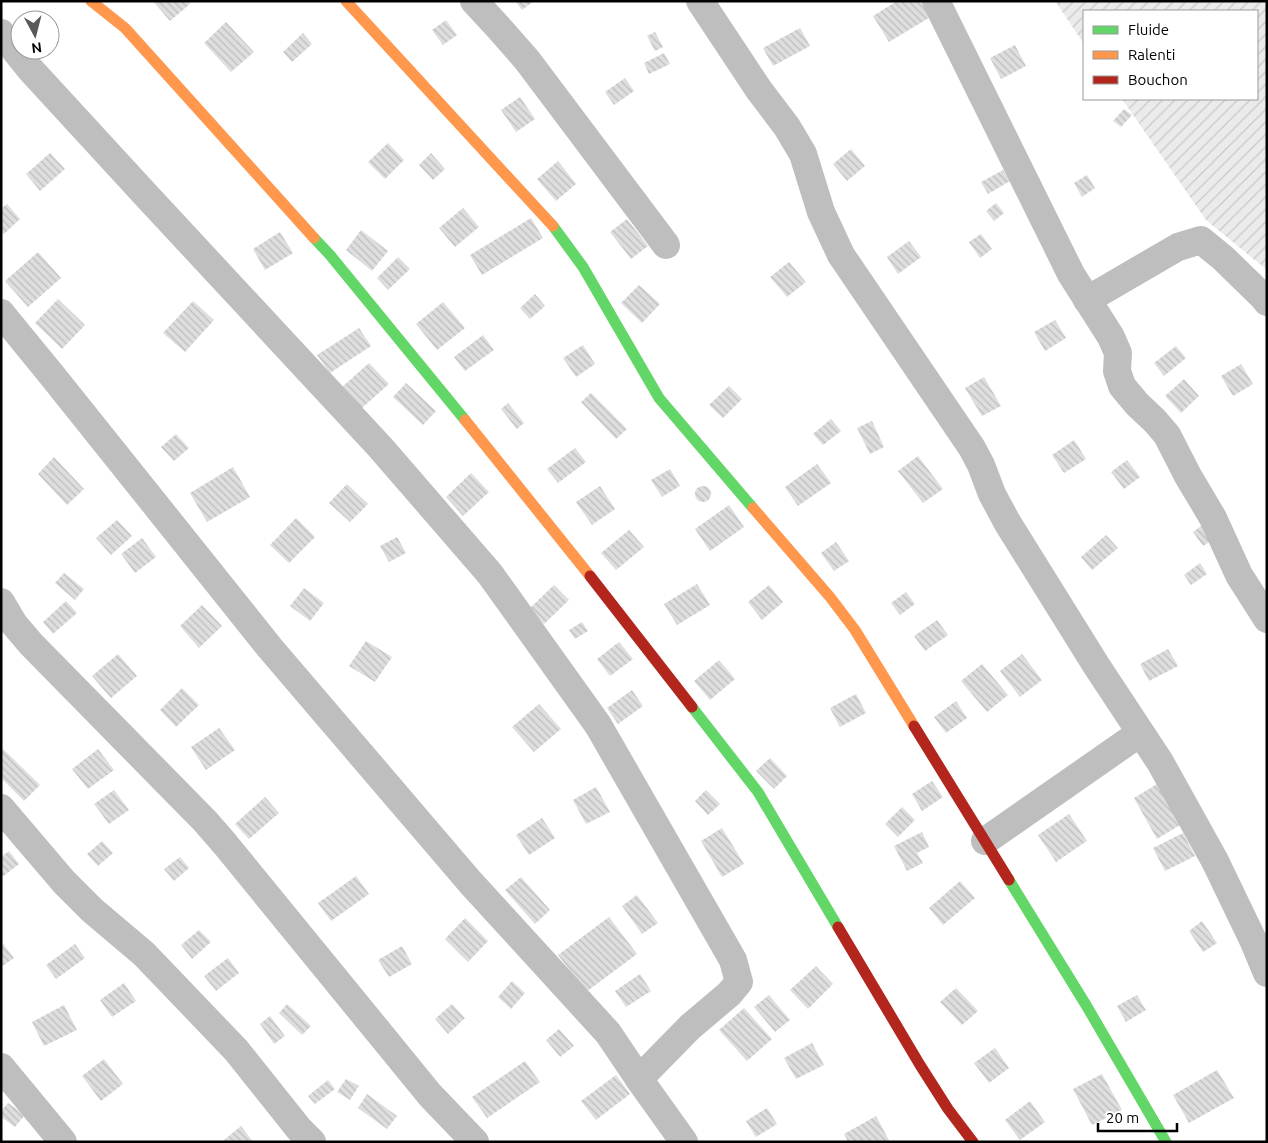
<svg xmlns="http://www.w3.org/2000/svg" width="1268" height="1143" font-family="Ubuntu,sans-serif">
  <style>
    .garden { fill: url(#garden-furrows) }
    .building { fill: url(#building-back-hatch) }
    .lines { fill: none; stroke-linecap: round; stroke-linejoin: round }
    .street { stroke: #bebebe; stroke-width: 28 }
    .fast { stroke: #63d668; stroke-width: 11 }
    .slow { stroke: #ff974d; stroke-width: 11 }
    .jam { stroke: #b3261e; stroke-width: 11 }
  </style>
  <defs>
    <pattern id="garden-furrows" width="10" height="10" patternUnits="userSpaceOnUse" patternTransform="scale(1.25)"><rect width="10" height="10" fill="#ebebeb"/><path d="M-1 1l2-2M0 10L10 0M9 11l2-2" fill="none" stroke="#c8c8c8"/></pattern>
    <pattern id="building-back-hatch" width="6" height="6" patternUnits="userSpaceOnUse" patternTransform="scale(1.25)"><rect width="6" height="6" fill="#dedede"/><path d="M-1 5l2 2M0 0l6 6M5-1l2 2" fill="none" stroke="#bdbdbd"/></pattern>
  </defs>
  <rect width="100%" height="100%" fill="#fff"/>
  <polygon class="garden" points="1055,1 1267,1 1267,270 1206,220 1122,99 1257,99 1257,11 1084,11 1084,44"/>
  <g class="building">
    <polygon points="153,1 188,1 190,4 170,21"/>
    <polygon points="515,1 534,1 522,10"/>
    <polygon points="897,1 922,1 932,16 889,42 873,16"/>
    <polygon points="446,20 457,35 443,45 432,30"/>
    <polygon points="226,22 254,52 231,72 204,43"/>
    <polygon points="800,28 810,46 773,66 763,48"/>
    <polygon points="655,32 663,47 655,51 647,36"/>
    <polygon points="303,33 312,44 292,62 283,52"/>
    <polygon points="1015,45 1026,66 1001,79 990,58"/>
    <polygon points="664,53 670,64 649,74 644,63"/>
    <polygon points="625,78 634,91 614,105 605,92"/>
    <polygon points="520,97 535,119 516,132 501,110"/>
    <polygon points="1124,109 1132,115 1121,127 1113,121"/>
    <polygon points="388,143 404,160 385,179 368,162"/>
    <polygon points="851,149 865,166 847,181 833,164"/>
    <polygon points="50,153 65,169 40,191 26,174"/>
    <polygon points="431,153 445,169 433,180 419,165"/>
    <polygon points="558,161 576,184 556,201 537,179"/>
    <polygon points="1003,170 1010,181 988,194 981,182"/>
    <polygon points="1087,175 1095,188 1082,197 1074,183"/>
    <polygon points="996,203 1004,213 994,221 986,211"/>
    <polygon points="7,204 20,219 4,234 1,231 1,209"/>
    <polygon points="463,208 479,227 455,247 439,228"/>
    <polygon points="531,218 543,238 482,275 470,255"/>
    <polygon points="627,219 648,246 631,259 610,232"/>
    <polygon points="361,230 388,251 372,271 346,250"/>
    <polygon points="280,232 293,253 265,270 253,249"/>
    <polygon points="981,234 992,249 980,258 969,242"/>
    <polygon points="909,241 921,257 898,274 887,257"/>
    <polygon points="38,252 61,278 28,307 5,281"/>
    <polygon points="398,257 410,269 388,290 377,278"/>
    <polygon points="789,262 806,282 787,297 770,277"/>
    <polygon points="639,285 660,304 642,323 621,303"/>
    <polygon points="535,294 545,306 530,319 520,308"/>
    <polygon points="58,299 85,325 62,349 35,323"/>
    <polygon points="193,301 214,320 185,352 163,333"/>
    <polygon points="443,302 465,328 437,350 416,324"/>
    <polygon points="1055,320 1066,338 1045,351 1034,332"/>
    <polygon points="359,328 371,346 330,373 317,355"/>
    <polygon points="483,335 494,350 465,371 454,357"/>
    <polygon points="583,345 595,364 576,377 563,358"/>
    <polygon points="1176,346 1186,358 1164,376 1154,363"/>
    <polygon points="369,363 389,384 362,408 342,387"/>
    <polygon points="1241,364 1253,384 1233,396 1221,376"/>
    <polygon points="984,377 1001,406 982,416 965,388"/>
    <polygon points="1184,379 1199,396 1181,413 1165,396"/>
    <polygon points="406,383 436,411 423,425 393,397"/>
    <polygon points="729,386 742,399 723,418 709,405"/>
    <polygon points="591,393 627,429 616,439 581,402"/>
    <polygon points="508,403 524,423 517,429 501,409"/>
    <polygon points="831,419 841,431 823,445 813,434"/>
    <polygon points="872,421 884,447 870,454 857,428"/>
    <polygon points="176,434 189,448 174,461 161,447"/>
    <polygon points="1074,440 1086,459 1064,473 1052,455"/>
    <polygon points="575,448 586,462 558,483 547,469"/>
    <polygon points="918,456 943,489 923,503 898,471"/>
    <polygon points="54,457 84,489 67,505 38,474"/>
    <polygon points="1127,460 1140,477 1124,489 1111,472"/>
    <polygon points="817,464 831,483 798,506 785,487"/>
    <polygon points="233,467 250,497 207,522 190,493"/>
    <polygon points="670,469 680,486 662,497 651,480"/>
    <polygon points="471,473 489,492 463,516 446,497"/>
    <polygon points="347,484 368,504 350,522 329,503"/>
    <circle cx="703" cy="494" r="8"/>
    <polygon points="600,486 615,509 592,525 576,502"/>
    <polygon points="729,505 744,527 710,551 695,529"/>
    <polygon points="296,518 315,537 289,563 270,545"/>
    <polygon points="117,520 132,536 111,555 96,538"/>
    <polygon points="1201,526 1211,541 1203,546 1193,532"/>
    <polygon points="629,530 644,547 616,570 601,553"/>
    <polygon points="1106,535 1118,548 1092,570 1081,557"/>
    <polygon points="397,537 406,553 389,562 380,546"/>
    <polygon points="142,538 156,557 135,573 121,554"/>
    <polygon points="836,542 849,561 834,571 821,553"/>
    <polygon points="1200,563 1207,574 1191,585 1184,575"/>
    <polygon points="64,573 84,589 75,600 55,583"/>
    <polygon points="697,584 710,605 677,625 664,604"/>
    <polygon points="554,585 569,600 544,624 529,609"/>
    <polygon points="769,585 783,602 762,620 748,602"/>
    <polygon points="304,588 324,603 310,621 290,606"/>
    <polygon points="906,592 915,604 900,615 891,603"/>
    <polygon points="66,601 77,613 53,634 43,622"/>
    <polygon points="202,605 222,626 199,648 180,626"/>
    <polygon points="937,620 948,635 925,651 914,636"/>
    <polygon points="582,622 588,631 575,639 569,630"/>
    <polygon points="366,641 392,657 375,682 349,666"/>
    <polygon points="619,642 633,659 610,676 597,659"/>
    <polygon points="1168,649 1178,666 1149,681 1140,664"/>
    <polygon points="118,654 137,676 111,698 92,676"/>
    <polygon points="1022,654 1042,680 1020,697 1000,671"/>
    <polygon points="719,660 735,679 710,700 694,681"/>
    <polygon points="982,664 1008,695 987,712 961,681"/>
    <polygon points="182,688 199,705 176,727 160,710"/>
    <polygon points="632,690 643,706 618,724 607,708"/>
    <polygon points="856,694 866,713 840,727 830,708"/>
    <polygon points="956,701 967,718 946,733 934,717"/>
    <polygon points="539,704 561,729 534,752 512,727"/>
    <polygon points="219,728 235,750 206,770 191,747"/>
    <polygon points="3,749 40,785 24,801 1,778 1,750"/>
    <polygon points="98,749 114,770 88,789 72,769"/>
    <polygon points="770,758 787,776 774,789 756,771"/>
    <polygon points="932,781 943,797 922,811 912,794"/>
    <polygon points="1157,784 1180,825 1157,839 1134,798"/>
    <polygon points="596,787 610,812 586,824 573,800"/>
    <polygon points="114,790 129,810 109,824 94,804"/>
    <polygon points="706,790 720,804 708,815 695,801"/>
    <polygon points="265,797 279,813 249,839 235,824"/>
    <polygon points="902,807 915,820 898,837 885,824"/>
    <polygon points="1069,814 1087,841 1056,862 1038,835"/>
    <polygon points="542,818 555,838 529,855 516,835"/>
    <polygon points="722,828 744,864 722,877 701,841"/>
    <polygon points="922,832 929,847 917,853 923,863 907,871 894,846"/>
    <polygon points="1183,833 1195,856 1165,871 1153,848"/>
    <polygon points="102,841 113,853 98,866 87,854"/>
    <polygon points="9,851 19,864 1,878 1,857"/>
    <polygon points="180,857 189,868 174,881 164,869"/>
    <polygon points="356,876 369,894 331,921 318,903"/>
    <polygon points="521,877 550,910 535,924 505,890"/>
    <polygon points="960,881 975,898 943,925 929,908"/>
    <polygon points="637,895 658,923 642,934 622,906"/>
    <polygon points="609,917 637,954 586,992 558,955"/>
    <polygon points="465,918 488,941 468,962 445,939"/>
    <polygon points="1202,921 1217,943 1203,952 1189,931"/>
    <polygon points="199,930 211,942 192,959 181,945"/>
    <polygon points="1,941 14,958 1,967"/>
    <polygon points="75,944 85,958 56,979 46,965"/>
    <polygon points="402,946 412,964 389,977 378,960"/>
    <polygon points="228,958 239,973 216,991 204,976"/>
    <polygon points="816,966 833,984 808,1009 790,990"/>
    <polygon points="640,974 651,991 626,1007 615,991"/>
    <polygon points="512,981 525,993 511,1009 498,997"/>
    <polygon points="124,983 136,1001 112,1017 100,1000"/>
    <polygon points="956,988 978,1011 962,1025 940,1002"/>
    <polygon points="769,995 790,1020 775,1032 754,1007"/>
    <polygon points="1137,995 1146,1010 1126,1022 1117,1006"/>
    <polygon points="287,1004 311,1026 302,1035 279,1013"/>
    <polygon points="452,1004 465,1018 448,1034 435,1019"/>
    <polygon points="64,1005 77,1030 44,1046 32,1022"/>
    <polygon points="744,1008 772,1039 747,1061 719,1030"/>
    <polygon points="270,1016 285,1036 274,1044 260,1024"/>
    <polygon points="559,1029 574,1046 560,1057 546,1040"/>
    <polygon points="812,1043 824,1065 796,1079 784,1058"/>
    <polygon points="995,1048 1009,1068 989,1083 974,1063"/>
    <polygon points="104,1059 123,1084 101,1101 82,1076"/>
    <polygon points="525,1061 540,1082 487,1118 472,1097"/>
    <polygon points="1217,1070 1234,1098 1189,1123 1173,1095"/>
    <polygon points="1102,1074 1122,1110 1092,1125 1073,1089"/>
    <polygon points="616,1075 630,1094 596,1120 581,1101"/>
    <polygon points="346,1079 359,1086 350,1100 337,1092"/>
    <polygon points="328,1080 335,1089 315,1104 308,1096"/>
    <polygon points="367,1094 397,1116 387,1129 358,1108"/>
    <polygon points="1030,1101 1045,1122 1020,1140 1005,1120"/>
    <polygon points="8,1103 25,1115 15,1127 1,1117 1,1111"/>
    <polygon points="767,1108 777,1124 756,1137 746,1121"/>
    <polygon points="876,1116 890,1142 848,1142 844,1134"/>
    <polygon points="241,1126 253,1142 225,1142 224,1140"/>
  </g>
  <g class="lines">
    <g class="street">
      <polyline points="474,1 498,27 527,60 666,245"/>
      <polyline points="700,1 759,90 787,127 803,154 821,212 841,255 972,448 981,465 992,494 1007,522 1096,665 1160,762 1215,861 1254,942 1267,973"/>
      <polyline points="936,1 1071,274 1111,337 1118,353 1117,371 1122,386 1137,404 1155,421 1167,435 1188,476 1213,518 1239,575 1267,619"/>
      <polyline points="1,33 30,69 144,193 380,447 490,574 598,725 733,960 739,982 729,994 690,1027 639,1079"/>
      <polyline points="1087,300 1178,247 1201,240 1223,258 1263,297 1267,302"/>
      <polyline points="1,313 51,374 270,648 470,882 608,1033 639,1079 684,1142"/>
      <polyline points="1,602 14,624 31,644 205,821 225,844 430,1095 475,1142"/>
      <polyline points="1,808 64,882 92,910 144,954 236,1050 299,1129 312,1142"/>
      <polyline points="985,841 1140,733"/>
      <polyline points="1,1067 63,1142"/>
    </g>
    <g class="fast">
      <polyline points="553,226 583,267 659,398 753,508"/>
      <polyline points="314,238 330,255 465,420"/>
      <polyline points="692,707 758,792 838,927"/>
      <polyline points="1009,880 1086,1005 1166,1142"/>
    </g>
    <g class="slow">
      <polyline points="91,1 125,28 314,238"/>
      <polyline points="346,1 553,226"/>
      <polyline points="465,420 590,576"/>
      <polyline points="753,508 830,597 855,630 914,726"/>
    </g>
    <g class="jam">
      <polyline points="590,576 692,707"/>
      <polyline points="914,726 1009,880"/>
      <polyline points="838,927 920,1065 948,1109 973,1142"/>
    </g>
  </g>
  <rect width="1268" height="1143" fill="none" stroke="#000000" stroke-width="5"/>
  <rect x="1083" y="10" width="175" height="90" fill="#ffffff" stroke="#999999"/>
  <rect x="1093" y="26" width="25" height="8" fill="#63d668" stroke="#999999"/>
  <text x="1128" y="35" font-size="15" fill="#000000">Fluide</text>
  <rect x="1093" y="51" width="25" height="8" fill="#ff974d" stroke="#999999"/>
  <text x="1128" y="60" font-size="15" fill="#000000">Ralenti</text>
  <rect x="1093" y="76" width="25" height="8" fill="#b3261e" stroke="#999999"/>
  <text x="1128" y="85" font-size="15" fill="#000000">Bouchon</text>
  <g transform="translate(35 35) rotate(173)"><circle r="24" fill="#ffffff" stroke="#999999"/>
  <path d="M0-4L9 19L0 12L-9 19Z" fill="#595959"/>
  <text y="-8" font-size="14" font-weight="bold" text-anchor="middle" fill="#000000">N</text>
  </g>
  <path d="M1098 1123v8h79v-8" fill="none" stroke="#000000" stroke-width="2.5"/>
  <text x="1106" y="1123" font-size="15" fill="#000000" stroke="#ffffff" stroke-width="4" paint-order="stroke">20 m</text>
</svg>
